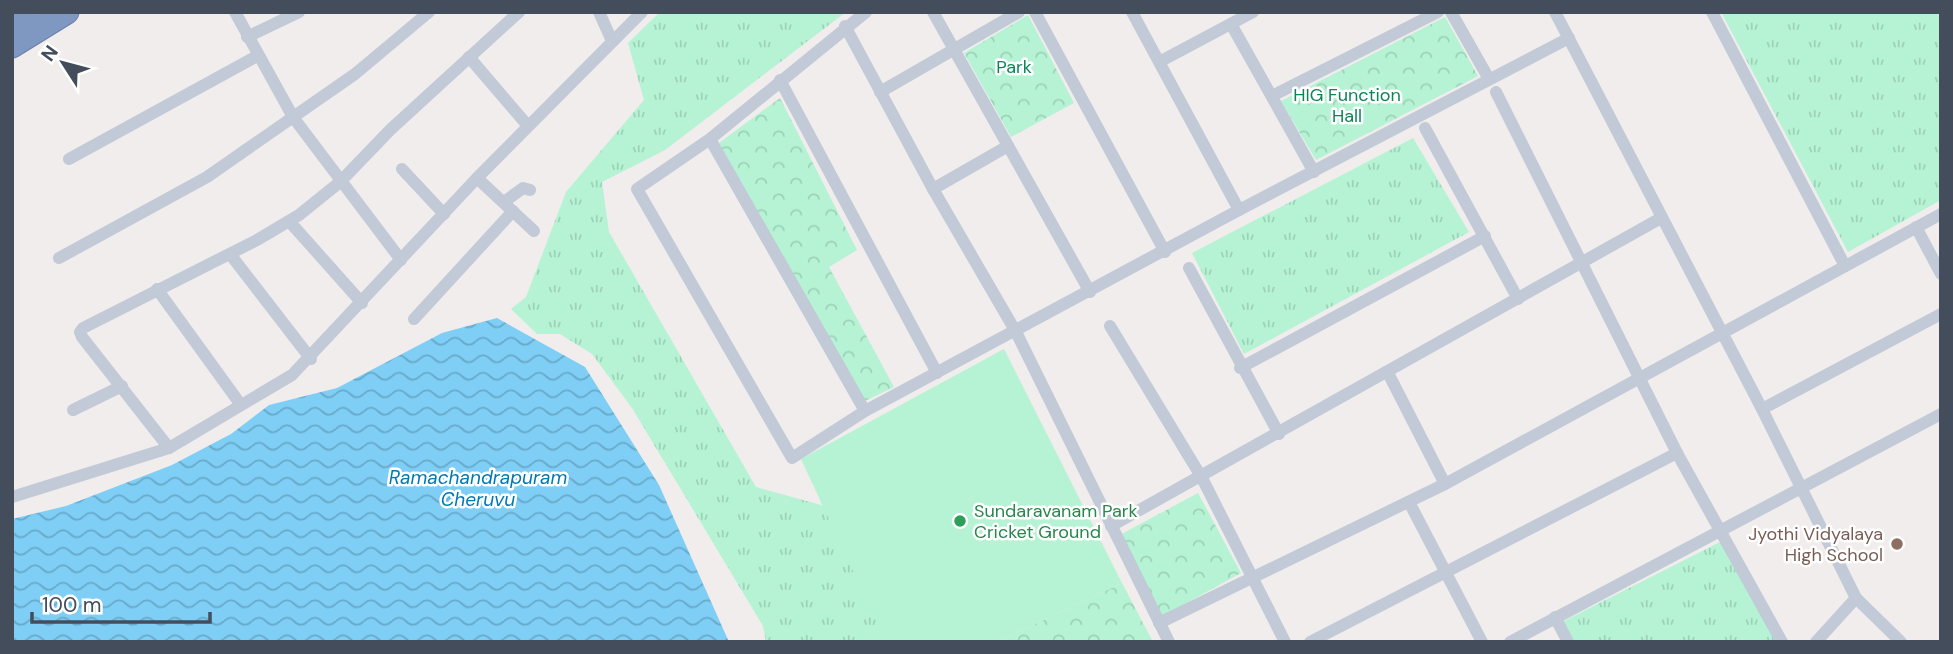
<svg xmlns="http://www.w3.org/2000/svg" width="1953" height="654" font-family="'DM Sans',sans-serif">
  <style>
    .grass { fill: url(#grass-tufts) }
    .forest { fill: url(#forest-crowns) }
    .pitch { fill: #b5f3d4 }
    .water { fill: url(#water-waves) }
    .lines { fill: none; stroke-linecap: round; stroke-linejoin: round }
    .highway-casing { stroke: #6a82ad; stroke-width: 25 }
    .street { stroke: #c1cad6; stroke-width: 12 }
    .highway { stroke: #7f98c2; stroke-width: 23 }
    .leisure-dot { fill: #2e9e5b; stroke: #fff; stroke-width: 2.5 }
    .education-dot { fill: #8d6e63; stroke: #fff; stroke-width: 2.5 }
    .labels { text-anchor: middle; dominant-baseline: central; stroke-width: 5; stroke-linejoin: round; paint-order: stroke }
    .park-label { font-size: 18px; fill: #0d8456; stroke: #fff }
    .leisure-label { font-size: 18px; fill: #27864d; stroke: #fff; text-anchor: start }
    .education-label { font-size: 18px; fill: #785e54; stroke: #fff; text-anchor: end }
    .water-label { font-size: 19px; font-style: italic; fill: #0079b2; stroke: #fff }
  </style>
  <defs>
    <pattern id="grass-tufts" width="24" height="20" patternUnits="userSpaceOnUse" patternTransform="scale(1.75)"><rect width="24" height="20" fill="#b5f3d4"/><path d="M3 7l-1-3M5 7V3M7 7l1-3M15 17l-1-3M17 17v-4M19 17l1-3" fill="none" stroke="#9dd2b8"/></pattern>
    <pattern id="forest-crowns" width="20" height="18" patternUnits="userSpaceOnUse" patternTransform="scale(1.75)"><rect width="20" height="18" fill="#b5f3d4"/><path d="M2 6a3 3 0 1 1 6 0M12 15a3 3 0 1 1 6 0" fill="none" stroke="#9dd2b8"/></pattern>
    <pattern id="water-waves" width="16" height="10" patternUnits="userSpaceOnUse" patternTransform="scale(1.75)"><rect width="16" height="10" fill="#7ecef5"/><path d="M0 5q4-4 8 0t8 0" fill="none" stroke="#69a9ca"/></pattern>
  </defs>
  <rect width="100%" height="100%" fill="#f0edec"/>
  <g class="grass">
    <polygon points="660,12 846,12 665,150 602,182 609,232 756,487 832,508 889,642 766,642 763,626 632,408 592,354 560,334 537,334 511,309 526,297 566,192 644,100 628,43"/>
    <polygon points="1721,12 1941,12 1941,200 1848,252"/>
    <polygon points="1413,138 1469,232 1244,354 1192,253"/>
    <polygon points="1728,538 1782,642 1573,642 1562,622"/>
  </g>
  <g class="forest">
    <polygon points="1028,15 1074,103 1011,137 964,53"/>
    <polygon points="1445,17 1478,76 1316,160 1281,101"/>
    <polygon points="780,98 857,250 829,267 894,387 865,401 719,143"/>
    <polygon points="1198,493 1241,573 1161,617 1118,536"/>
    <polygon points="1122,583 1153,642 997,642"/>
  </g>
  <polygon class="pitch" points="1004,349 1122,583 997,642 886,642 801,459"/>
  <polygon class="water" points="497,318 585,367 659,485 729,642 12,642 12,519 66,506 172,465 231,434 269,405 337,388 442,333"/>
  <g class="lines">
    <defs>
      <g id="highway">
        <polyline points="12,25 34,12"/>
        <polyline points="12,46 67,12"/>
      </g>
    </defs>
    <use href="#highway" class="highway-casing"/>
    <g class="street">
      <polyline points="235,12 293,117 401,260"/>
      <polyline points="599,12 612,41"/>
      <polyline points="866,12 710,139 637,189 792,458 865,411 1239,210 1569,38"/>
      <polyline points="933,12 1090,292"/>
      <polyline points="1035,12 1165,252"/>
      <polyline points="1132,12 1239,210"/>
      <polyline points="1451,12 1489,79"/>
      <polyline points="1555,12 1762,409 1856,598 1901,642"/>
      <polyline points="1712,12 1845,266"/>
      <polyline points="1231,24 1314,172"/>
      <polyline points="845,26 933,189 1016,332 1169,642"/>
      <polyline points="247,37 299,12"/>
      <polyline points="469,57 528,126"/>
      <polyline points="1161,61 1253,12"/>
      <polyline points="780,80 937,373"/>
      <polyline points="880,92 1019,12"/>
      <polyline points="1496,92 1677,453 1782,642"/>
      <polyline points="1272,96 1438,12"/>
      <polyline points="1425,128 1518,299"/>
      <polyline points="710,139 865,411"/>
      <polyline points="69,159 257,56"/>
      <polyline points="402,169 444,214"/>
      <polyline points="477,178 534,231"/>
      <polyline points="933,189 1008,146"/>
      <polyline points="504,202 523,188 530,190"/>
      <polyline points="289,221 362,303"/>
      <polyline points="1916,227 1941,274"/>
      <polyline points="230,254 311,359"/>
      <polyline points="59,258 207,177 355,74 429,12"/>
      <polyline points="1189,268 1279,434"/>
      <polyline points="157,289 241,405"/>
      <polyline points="414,319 513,211"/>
      <polyline points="1110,326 1202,478 1285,642"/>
      <polyline points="1240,368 1485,236"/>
      <polyline points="1388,373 1445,484"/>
      <polyline points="1762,409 1941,314"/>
      <polyline points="73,410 122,386"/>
      <polyline points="169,448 82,337 80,332 83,328 257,240 299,215 340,182 390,130 519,12"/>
      <polyline points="12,497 169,448 292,375 477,178 642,12"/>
      <polyline points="1409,502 1482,642"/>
      <polyline points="1111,526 1661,218"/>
      <polyline points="1555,617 1568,642"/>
      <polyline points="1159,623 1445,484 1941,214"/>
      <polyline points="1310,642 1677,453"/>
      <polyline points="1510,642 1941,414"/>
      <polyline points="1816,642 1856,598"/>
    </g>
    <use href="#highway" class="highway"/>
  </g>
  <circle class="leisure-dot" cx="960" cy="521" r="7"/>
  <circle class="education-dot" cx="1897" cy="544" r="7"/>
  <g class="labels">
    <g class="park-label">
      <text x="1014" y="67">Park</text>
      <text x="1347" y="95">HIG Function<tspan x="1347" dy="21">Hall</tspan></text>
    </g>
    <g class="leisure-label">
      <text x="974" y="511">Sundaravanam Park<tspan x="974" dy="21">Cricket Ground</tspan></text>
    </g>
    <g class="education-label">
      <text x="1883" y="534">Jyothi Vidyalaya<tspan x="1883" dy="21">High School</tspan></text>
    </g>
    <g class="water-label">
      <text x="478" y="477">Ramachandrapuram<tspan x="478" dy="22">Cheruvu</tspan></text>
    </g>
  </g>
  <rect width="1953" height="654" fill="none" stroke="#434d5c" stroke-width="28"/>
  <g transform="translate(63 63) rotate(306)" stroke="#ffffff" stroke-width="5" paint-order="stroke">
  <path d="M0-5L12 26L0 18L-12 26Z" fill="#434d5c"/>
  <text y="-10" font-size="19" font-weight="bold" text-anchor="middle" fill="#434d5c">N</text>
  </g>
  <path d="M32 612v10h178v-10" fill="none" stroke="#434d5c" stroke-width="3.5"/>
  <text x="42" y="612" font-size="21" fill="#434d5c" stroke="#ffffff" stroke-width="5" paint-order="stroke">100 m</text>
</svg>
